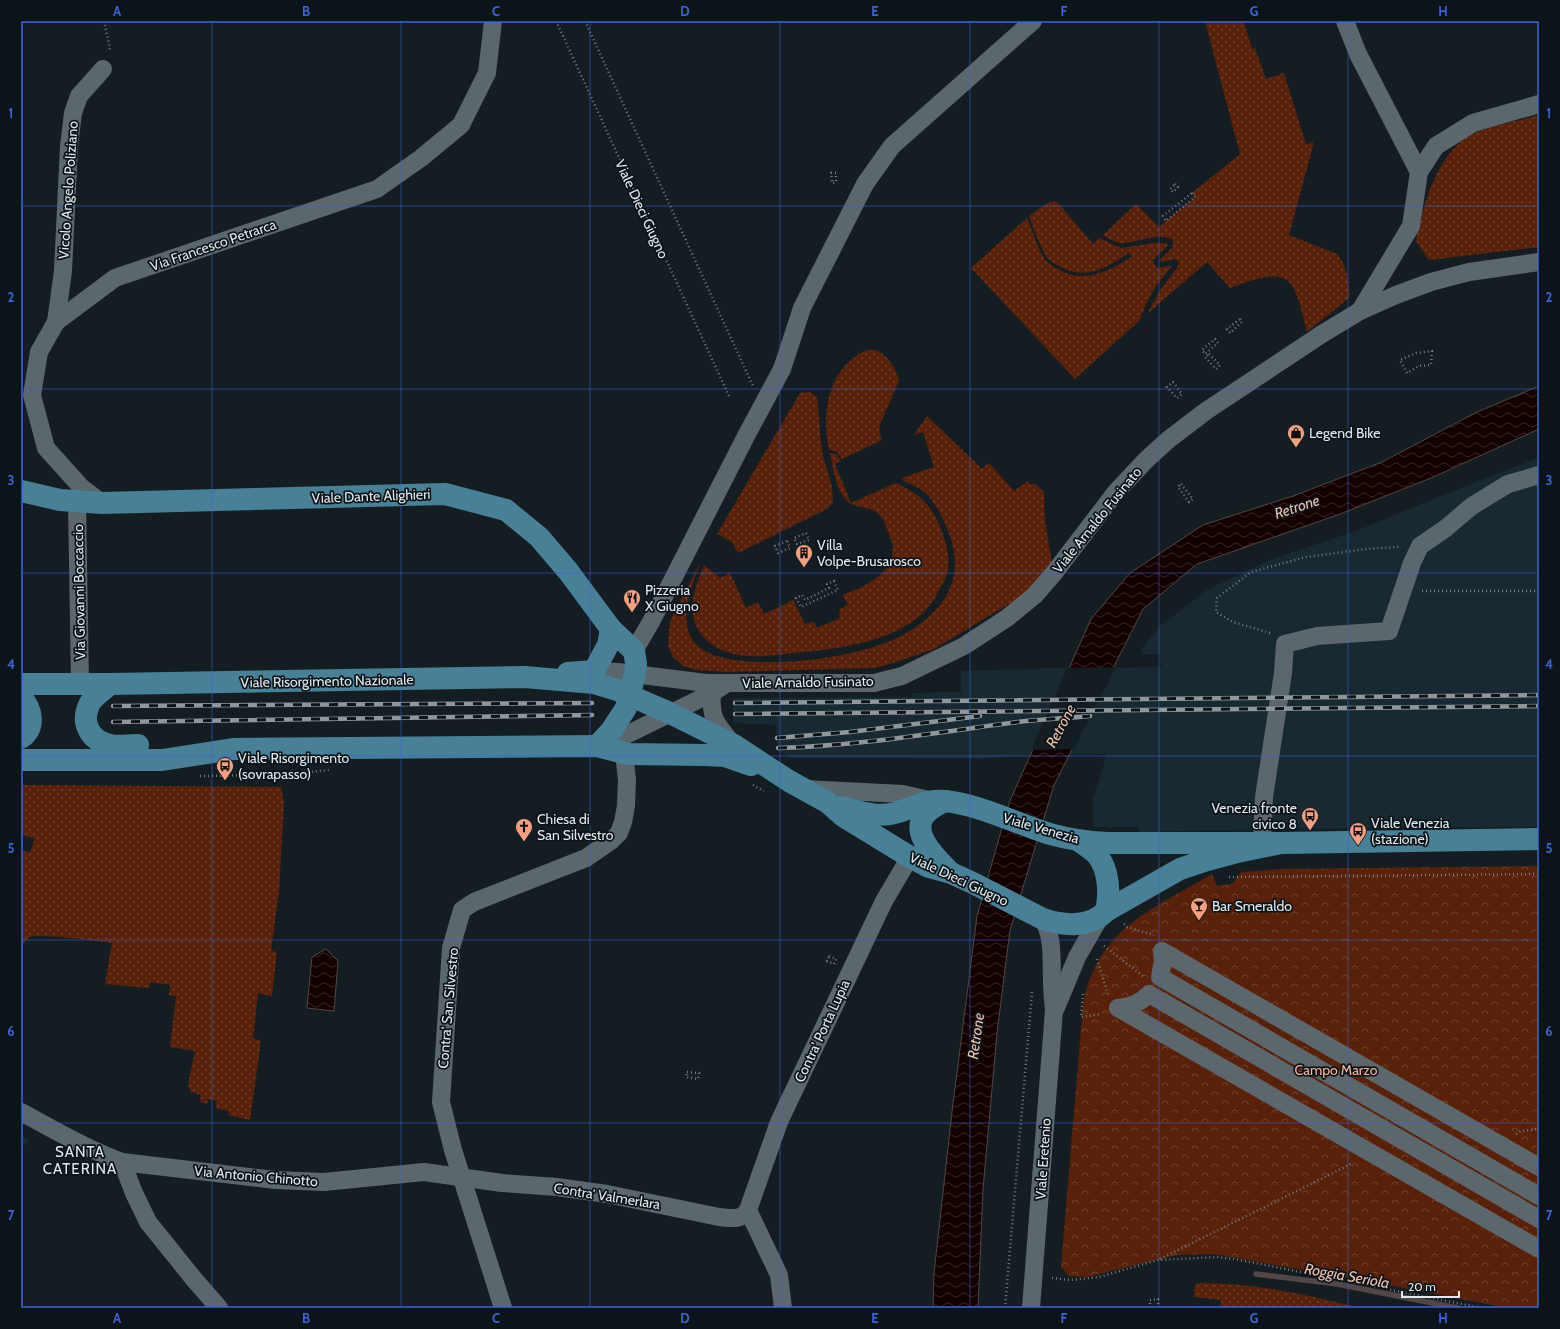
<svg xmlns="http://www.w3.org/2000/svg" width="1560" height="1329" font-family="Cabin,sans-serif">
  <style>
    .built { fill: #182931 }
    .park { fill: url(#park-crowns) }
    .garden { fill: url(#garden-dots) }
    .water { fill: url(#water-waves); stroke: #524646 }
    .pier { fill: #141e22 }
    .lines { fill: none; stroke-linecap: round; stroke-linejoin: round }
    .stream { stroke: #524646; stroke-width: 5.5 }
    .path { stroke: #747c80; stroke-width: 2.5; stroke-dasharray: 1 3; stroke-linecap: butt }
    .minor { stroke: #5b676c; stroke-width: 18 }
    .major { stroke: #478097; stroke-width: 22 }
    .rail-casing { stroke: #90979b; stroke-width: 4.5 }
    .rail { stroke: #0b1519; stroke-width: 3; stroke-dasharray: 9; stroke-linecap: butt }
    .grid { fill: none; stroke: #3b65db; stroke-width: 1; stroke-opacity: 0.55 }
    .labels { text-anchor: middle; dominant-baseline: central; stroke-width: 3.5; stroke-linejoin: round; paint-order: stroke }
    .street-label { font-size: 14px; fill: #e2e8eb; stroke: #0b1519 }
    .poi-label { font-size: 14px; fill: #e2e8eb; stroke: #0b1519; text-anchor: start }
    .park-label { font-size: 14px; fill: #fbb197; stroke: #0b1519 }
    .water-label { font-size: 15px; font-style: italic; fill: #f1bfad; stroke: #0b1519 }
    .neighbourhood-label { font-size: 15px; letter-spacing: 1px; fill: #e2e8eb; stroke: #0b1519 }
    .neatline { fill: none; stroke: #3b65db; stroke-width: 1.5 }
    .grid-label { font-size: 13px; text-anchor: middle; font-weight: bold; fill: #3b65db }
  </style>
  <defs>
    <pattern id="park-crowns" width="20" height="18" patternUnits="userSpaceOnUse"><rect width="20" height="18" fill="#5a210a"/><path d="M2 6a3 3 0 1 1 6 0M12 15a3 3 0 1 1 6 0" fill="none" stroke="#71412e"/></pattern>
    <pattern id="garden-dots" width="8" height="8" patternUnits="userSpaceOnUse"><rect width="8" height="8" fill="#5a210a"/><path d="M2 2h.1M6 6h.1" fill="none" stroke="#71412e" stroke-width="1.8" stroke-linecap="round"/></pattern>
    <pattern id="water-waves" width="16" height="10" patternUnits="userSpaceOnUse"><rect width="16" height="10" fill="#150000"/><path d="M0 5q4-4 8 0t8 0" fill="none" stroke="#372525"/></pattern>
  </defs>
  <rect width="100%" height="100%" fill="#141e22"/>
  <g class="built">
    <polygon points="1539,458 1539,827 1277,829 1139,832 1139,827 1093,827 1093,799 1107,754 1009,756 984,759 793,758 777,750 776,725 733,723 733,699 740,698 913,697 912,693 961,692 961,671 1059,668 1162,667 1160,663 1159,654 1142,654 1142,649 1160,626 1207,590 1269,560 1356,531 1488,477"/>
    <polygon points="21,1135 30,1140 21,1148"/>
  </g>
  <path class="park" d="M1539,866V1308H1508L1378,1283L1214,1254L1177,1255L1087,1277L1069,1276L1061,1267L1083,1005C1097,928 1152,910 1212,874L1217,886L1232,884L1241,872L1282,869Z"/>
  <g class="garden">
    <path d="M1205,21H1248L1244,23L1252,49L1255,48L1266,79L1284,73L1306,145L1313,142V146L1289,235L1337,254C1347,266 1350,283 1349,298L1307,332C1303,317 1300,300 1293,287C1282,266 1247,282 1230,288L1207,262L1147,314L1161,289L1179,265L1178,261L1175,259L1162,262L1160,260L1173,247V240C1159,231 1135,244 1120,243C1114,242 1108,238 1103,235L1136,204L1159,227L1195,197L1192,193L1240,154Z"/>
    <path d="M1539,115V247L1429,260L1416,241C1423,206 1437,153 1471,135C1488,126 1520,121 1539,115Z"/>
    <path d="M1054,201L1058,203L1093,244L1099,238L1121,248L1154,243H1167L1168,245L1153,260C1155,272 1164,266 1172,266L1156,286L1147,302L1139,321L1075,379L971,268L1027,218C1033,231 1037,248 1045,260C1049,264 1053,266 1058,269C1084,285 1109,271 1132,257L1129,253C1107,267 1087,281 1061,267C1055,264 1049,261 1046,256C1039,244 1034,229 1029,216L1046,204Z"/>
    <path d="M870,350C873,350 877,350 879,352C888,356 897,371 899,381L880,424L879,430L882,440L842,459L836,451L829,450C823,418 825,383 851,360C857,355 862,351 870,350Z"/>
    <polygon points="810,392 817,397 822,453 832,486 833,502 827,509 738,553 732,542 717,534 800,393"/>
    <path d="M927,416L982,469L989,463L1014,491L1028,481L1030,484H1035L1044,492L1045,521L1052,563L1029,592L934,649L890,664L874,668L728,672L697,670L683,666L673,657L668,646L670,621L700,563C693,584 681,610 689,633C692,643 704,652 713,655C760,671 866,659 908,632C943,611 964,581 951,539C945,522 937,502 922,490C916,486 909,484 903,480L902,478L934,467L923,432L914,435Z"/>
    <path d="M830,453L836,454L841,461L835,464L851,503L896,483C924,496 935,509 944,538C951,561 951,571 938,592C936,597 933,601 930,605C902,642 836,649 794,653C774,655 750,659 730,653C716,649 700,638 695,623C688,602 697,584 704,565L720,578L730,573L746,608L758,602L764,614L788,603V602L793,600L805,624L811,622L815,623L817,628L840,618L839,613L840,609L848,605L843,595C863,587 891,576 893,550C894,546 891,540 889,535C887,527 883,517 876,512C868,506 853,508 847,501C836,490 833,468 830,453Z"/>
    <path d="M21,785L281,787L284,802L279,891L271,951L277,952L272,996L258,993L253,1038L261,1041L250,1120L228,1115L229,1111L216,1108L217,1101L208,1099L207,1104L200,1102L201,1095L191,1092L188,1084L195,1051L170,1047L176,996L169,995L170,985L150,982L149,988L105,984L112,943C99,941 39,933 30,937C26,939 24,943 21,946V849L30,853L35,839L21,834Z"/>
    <path d="M1201,1283C1255,1283 1308,1295 1360,1308H1220L1221,1300L1194,1297L1195,1284Z"/>
  </g>
  <g class="water">
    <polygon points="1539,386 1539,429 1431,478 1340,514 1197,564 1143,609 1054,785 1010,930 997,1033 983,1189 978,1308 933,1308 934,1273 952,1112 977,916 1009,803 1091,619 1130,573 1203,525 1293,496 1382,462 1475,413"/>
    <polygon points="326,949 338,961 334,1011 307,1008 312,957"/>
  </g>
  <polygon class="pier" points="1116,667 1074,749 1031,750 1067,668"/>
  <g class="lines">
    <polyline class="stream" points="1256,1274 1337,1284 1458,1308"/>
    <g class="path">
      <polyline points="104,21 110,48 109,52"/>
      <polyline points="556,21 729,396"/>
      <polyline points="585,21 753,386"/>
      <polygon points="831,173 836,173 836,182 832,183"/>
      <polygon points="1175,184 1178,187 1173,192 1170,189"/>
      <polygon points="1192,193 1195,197 1166,221 1163,216"/>
      <polygon points="1240,319 1242,322 1230,333 1227,329"/>
      <polygon points="1215,339 1218,343 1205,354 1202,350"/>
      <polygon points="1432,351 1431,365 1419,366 1407,373 1400,360 1416,353"/>
      <polygon points="1209,354 1220,365 1216,369 1205,357"/>
      <polygon points="1173,382 1182,394 1177,398 1167,387"/>
      <polygon points="1181,484 1193,499 1189,502 1178,487"/>
      <polygon points="806,533 809,540 797,544 794,538"/>
      <polygon points="787,541 790,548 778,553 775,546"/>
      <polygon points="834,581 838,590 801,607 796,598 802,595 805,600 829,588 827,584"/>
      <polyline points="1422,591 1539,591"/>
      <polyline points="1270,633 1233,622 1216,612 1217,598 1251,572 1306,557 1367,549 1399,547"/>
      <polyline points="200,776 280,775 329,770"/>
      <polyline points="753,785 764,791"/>
      <polyline points="1229,877 1539,874"/>
      <polyline points="1124,924 1127,927 1154,935"/>
      <polyline points="1104,946 1143,976"/>
      <polygon points="829,956 836,959 834,964 827,961"/>
      <polyline points="1097,959 1108,994"/>
      <polyline points="1083,994 1081,1017 1101,1014"/>
      <polygon points="687,1072 699,1073 698,1079 686,1077"/>
      <polyline points="1516,1134 1521,1131 1539,1129"/>
      <polyline points="1160,1259 1353,1163"/>
      <polyline points="1052,1278 1070,1280 1099,1277 1158,1260 1217,1257 1240,1260 1482,1308"/>
      <polyline points="1005,1308 1032,992"/>
      <polyline points="1150,1308 1150,1300 1158,1299 1158,1308"/>
    </g>
    <g class="minor">
      <polyline points="1345,21 1358,54 1419,172"/>
      <polyline points="1360,311 1411,226 1419,172 1436,146 1473,123 1539,104"/>
      <polyline points="56,322 63,271 69,146 73,113 79,96 103,69"/>
      <polyline points="77,501 80,684"/>
      <polyline points="102,503 82,488 46,448 32,395 39,352 56,322 115,278 377,189 421,158 461,125 487,73 493,21"/>
      <polyline points="634,651 652,620 746,436 782,369 802,308 865,184 892,146 1033,21"/>
      <polyline points="594,671 618,672 706,683 874,683 902,676 964,646 1007,618 1035,595 1054,573 1116,492 1146,460 1168,440 1206,411 1322,334 1360,311 1396,295 1431,282 1469,272 1539,262"/>
      <path d="M712,693C710,718 716,724 732,743"/>
      <polyline points="597,746 624,736 712,693 726,684"/>
      <polyline points="804,789 903,794 929,800"/>
      <polyline points="1262,843 1264,797 1283,673 1285,644 1317,636 1389,631 1412,563 1420,546 1446,528 1472,506 1508,484 1539,475"/>
      <path d="M1118,1008C1131,1006 1139,1004 1149,994L1539,1219"/>
      <polyline points="1118,1008 1539,1249"/>
      <polyline points="1055,1010 1077,957 1100,917"/>
      <path d="M21,1112C54,1130 87,1149 122,1162L275,1180L324,1182L424,1172L502,1183L557,1187L607,1194L719,1217C731,1218 741,1221 748,1210L779,1122L884,901L910,857"/>
      <polyline points="122,1162 134,1193 148,1222 193,1278 219,1308"/>
      <polyline points="1539,1167 1162,951 1163,961 1160,977 1539,1196"/>
      <polyline points="748,1210 779,1275 783,1308"/>
      <polyline points="503,1308 453,1150 441,1102 451,948 462,910 474,902 586,858 612,840 619,833 623,822 626,806 627,780 624,753"/>
      <path d="M1031,1308L1054,1010C1053,1001 1052,991 1052,982C1051,960 1054,939 1043,919"/>
    </g>
    <g class="major">
      <polyline points="21,491 60,500 102,503 445,494 506,510 539,537 568,571 611,629 634,651 636,663 635,674 626,708 611,731 597,746"/>
      <polyline points="568,673 594,671 608,645 611,629"/>
      <path d="M21,684H110L525,677L594,683L617,690L670,713L734,745L789,781L827,802L843,816L910,857L929,867L951,873L973,883L1043,919C1064,926 1090,928 1106,911L1180,869L1207,860L1237,852L1281,843"/>
      <path d="M110,684C104,690 94,696 90,703C80,722 89,740 110,745C118,747 129,745 138,745"/>
      <path d="M21,697C32,709 36,727 21,738"/>
      <polyline points="21,760 162,760 233,749 597,746 628,754 706,755 725,756 751,765"/>
      <path d="M945,801C941,803 935,806 931,809C904,828 935,857 950,872"/>
      <path d="M842,807C860,812 877,818 895,813C914,808 924,799 945,801C981,805 1015,823 1050,834C1068,839 1088,842 1107,843H1281L1539,839"/>
      <path d="M1078,840C1084,845 1093,850 1098,856C1109,871 1110,893 1106,911"/>
    </g>
    <defs>
      <g id="rail">
        <polyline points="735,703 1539,695"/>
        <polyline points="113,706 592,703"/>
        <polyline points="735,714 1539,706"/>
        <polyline points="113,722 592,715"/>
        <polyline points="777,738 850,732 980,716"/>
        <path d="M778,748C861,746 944,731 1026,721C1047,719 1069,718 1090,716"/>
      </g>
    </defs>
    <use href="#rail" class="rail-casing"/>
    <use href="#rail" class="rail"/>
  </g>
  <path class="grid" d="M212,21V1308M401,21V1308M590,21V1308M780,21V1308M970,21V1308M1159,21V1308M1348,21V1308M21,206H1539M21,389H1539M21,573H1539M21,756H1539M21,940H1539M21,1123H1539"/>
  <defs>
    <symbol id="shop-pin" viewBox="-11 -11 22 30"><path d="M0 17L-7.5 6A9.5 9.5 0 1 1 7.5 6Z" fill="#f3a082" stroke="#0b1519"/><path d="M-5-2.5h2.3a2.7 3.5 0 0 1 5.4 0H5L5.5 6h-11ZM-1.5-2.5h3a1.5 2.3 0 0 0-3 0Z" fill="#111"/></symbol>
    <symbol id="building-pin" viewBox="-11 -11 22 30"><path d="M0 17L-7.5 6A9.5 9.5 0 1 1 7.5 6Z" fill="#f3a082" stroke="#0b1519"/><path d="M-4-6H4V6H1V3H-1V6H-4ZM-2.5-4.3h1.7v1.8h-1.7ZM.8-4.3h1.7v1.8H.8ZM-2.5-1h1.7V.8h-1.7ZM.8-1h1.7V.8H.8Z" fill="#111"/></symbol>
    <symbol id="restaurant-pin" viewBox="-11 -11 22 30"><path d="M0 17L-7.5 6A9.5 9.5 0 1 1 7.5 6Z" fill="#f3a082" stroke="#0b1519"/><path d="M-5-6h1v4h1v-4h1v4h1v-4h1v5L-1.5 .5V6h-2V.5L-5-1ZM5-6V6H3V1.5H1.5Q1.5-4 5-6Z" fill="#111"/></symbol>
    <symbol id="bus-pin" viewBox="-11 -11 22 30"><path d="M0 17L-7.5 6A9.5 9.5 0 1 1 7.5 6Z" fill="#f3a082" stroke="#0b1519"/><path d="M-5-6H5V4H4V6H2V4H-2V6H-4V4H-5ZM-3.5-4V0h7V-4ZM-3.5 1.2v1.5H-2V1.2ZM2 1.2v1.5H3.5V1.2Z" fill="#111"/></symbol>
    <symbol id="church-pin" viewBox="-11 -11 22 30"><path d="M0 17L-7.5 6A9.5 9.5 0 1 1 7.5 6Z" fill="#f3a082" stroke="#0b1519"/><path d="M-1.2-6h2.4v3.5h3.3v2.4h-3.3V6h-2.4V-.1h-3.3v-2.4h3.3Z" fill="#111"/></symbol>
    <symbol id="bar-pin" viewBox="-11 -11 22 30"><path d="M0 17L-7.5 6A9.5 9.5 0 1 1 7.5 6Z" fill="#f3a082" stroke="#0b1519"/><path d="M-6-5H6L.8 .8V4.5H3.5V6h-7V4.5H-.8V.8Z" fill="#111"/></symbol>
  </defs>
  <g fill-rule="evenodd">
    <use href="#shop-pin" x="1286" y="423" width="20" height="27"/>
    <use href="#building-pin" x="794" y="543" width="20" height="27"/>
    <use href="#restaurant-pin" x="622" y="588" width="20" height="27"/>
    <use href="#bus-pin" x="215" y="756" width="20" height="27"/>
    <use href="#bus-pin" x="1300" y="806" width="20" height="27"/>
    <use href="#church-pin" x="514" y="817" width="20" height="27"/>
    <use href="#bus-pin" x="1348" y="821" width="20" height="27"/>
    <use href="#bar-pin" x="1189" y="896" width="20" height="27"/>
  </g>
  <g class="labels">
    <g class="street-label">
      <text transform="translate(68 190) rotate(-86)">Vicolo Angelo Poliziano</text>
      <text transform="translate(642 209) rotate(65)">Viale Dieci Giugno</text>
      <text transform="translate(213 245) rotate(-19)">Via Francesco Petrarca</text>
      <text transform="translate(371 496) rotate(-2)">Viale Dante Alighieri</text>
      <text transform="translate(1097 520) rotate(-51)">Viale Arnaldo Fusinato</text>
      <text transform="translate(79 592) rotate(-91)">Via Giovanni Boccaccio</text>
      <text transform="translate(327 681) rotate(-1)">Viale Risorgimento Nazionale</text>
      <text transform="translate(808 682) rotate(-1)">Viale Arnaldo Fusinato</text>
      <text transform="translate(1041 828) rotate(16)">Viale Venezia</text>
      <text transform="translate(959 879) rotate(25)">Viale Dieci Giugno</text>
      <text transform="translate(448 1008) rotate(-85)">Contra' San Silvestro</text>
      <text transform="translate(822 1031) rotate(-65)">Contra' Porta Lupia</text>
      <text transform="translate(1043 1159) rotate(-86)">Viale Eretenio</text>
      <text transform="translate(256 1176) rotate(5)">Via Antonio Chinotto</text>
      <text transform="translate(607 1196) rotate(9)">Contra' Valmerlara</text>
    </g>
    <g class="poi-label">
      <text x="1309" y="433">Legend Bike</text>
      <text x="817" y="545">Villa<tspan x="817" dy="16">Volpe-Brusarosco</tspan></text>
      <text x="645" y="590">Pizzeria<tspan x="645" dy="16">X Giugno</tspan></text>
      <text x="238" y="758">Viale Risorgimento<tspan x="238" dy="16">(sovrapasso)</tspan></text>
      <text x="1297" y="808" text-anchor="end">Venezia fronte<tspan x="1297" dy="16">civico 8</tspan></text>
      <text x="537" y="819">Chiesa di<tspan x="537" dy="16">San Silvestro</tspan></text>
      <text x="1371" y="823">Viale Venezia<tspan x="1371" dy="16">(stazione)</tspan></text>
      <text x="1212" y="906">Bar Smeraldo</text>
    </g>
    <g class="park-label">
      <text x="1336" y="1070">Campo Marzo</text>
    </g>
    <g class="water-label">
      <text transform="translate(1297 507) rotate(-18)">Retrone</text>
      <text transform="translate(1061 726) rotate(-62)">Retrone</text>
      <text transform="translate(976 1036) rotate(-82)">Retrone</text>
      <text transform="translate(1347 1276) rotate(10)">Roggia Seriola</text>
    </g>
    <g class="neighbourhood-label">
      <text x="80" y="1152">SANTA<tspan x="80" dy="17">CATERINA</tspan></text>
    </g>
  </g>
  <rect width="1560" height="1329" fill="none" stroke="#0b1519" stroke-width="44"/>
  <path d="M1402 1291v6h57v-6" fill="none" stroke="#e2e8eb" stroke-width="2"/>
  <text x="1408" y="1291" font-size="12" fill="#e2e8eb" stroke="#0b1519" stroke-width="3" paint-order="stroke">20 m</text>
  <rect x="22" y="22" width="1516" height="1285" class="neatline"/>
  <g class="grid-label">
    <text x="117" y="16">A</text>
    <text x="306" y="16">B</text>
    <text x="496" y="16">C</text>
    <text x="685" y="16">D</text>
    <text x="875" y="16">E</text>
    <text x="1064" y="16">F</text>
    <text x="1254" y="16">G</text>
    <text x="1443" y="16">H</text>
    <text x="11" y="118">1</text>
    <text x="1549" y="118">1</text>
    <text x="11" y="302">2</text>
    <text x="1549" y="302">2</text>
    <text x="11" y="485">3</text>
    <text x="1549" y="485">3</text>
    <text x="11" y="669">4</text>
    <text x="1549" y="669">4</text>
    <text x="11" y="853">5</text>
    <text x="1549" y="853">5</text>
    <text x="11" y="1036">6</text>
    <text x="1549" y="1036">6</text>
    <text x="11" y="1220">7</text>
    <text x="1549" y="1220">7</text>
    <text x="117" y="1323">A</text>
    <text x="306" y="1323">B</text>
    <text x="496" y="1323">C</text>
    <text x="685" y="1323">D</text>
    <text x="875" y="1323">E</text>
    <text x="1064" y="1323">F</text>
    <text x="1254" y="1323">G</text>
    <text x="1443" y="1323">H</text>
  </g>
</svg>
